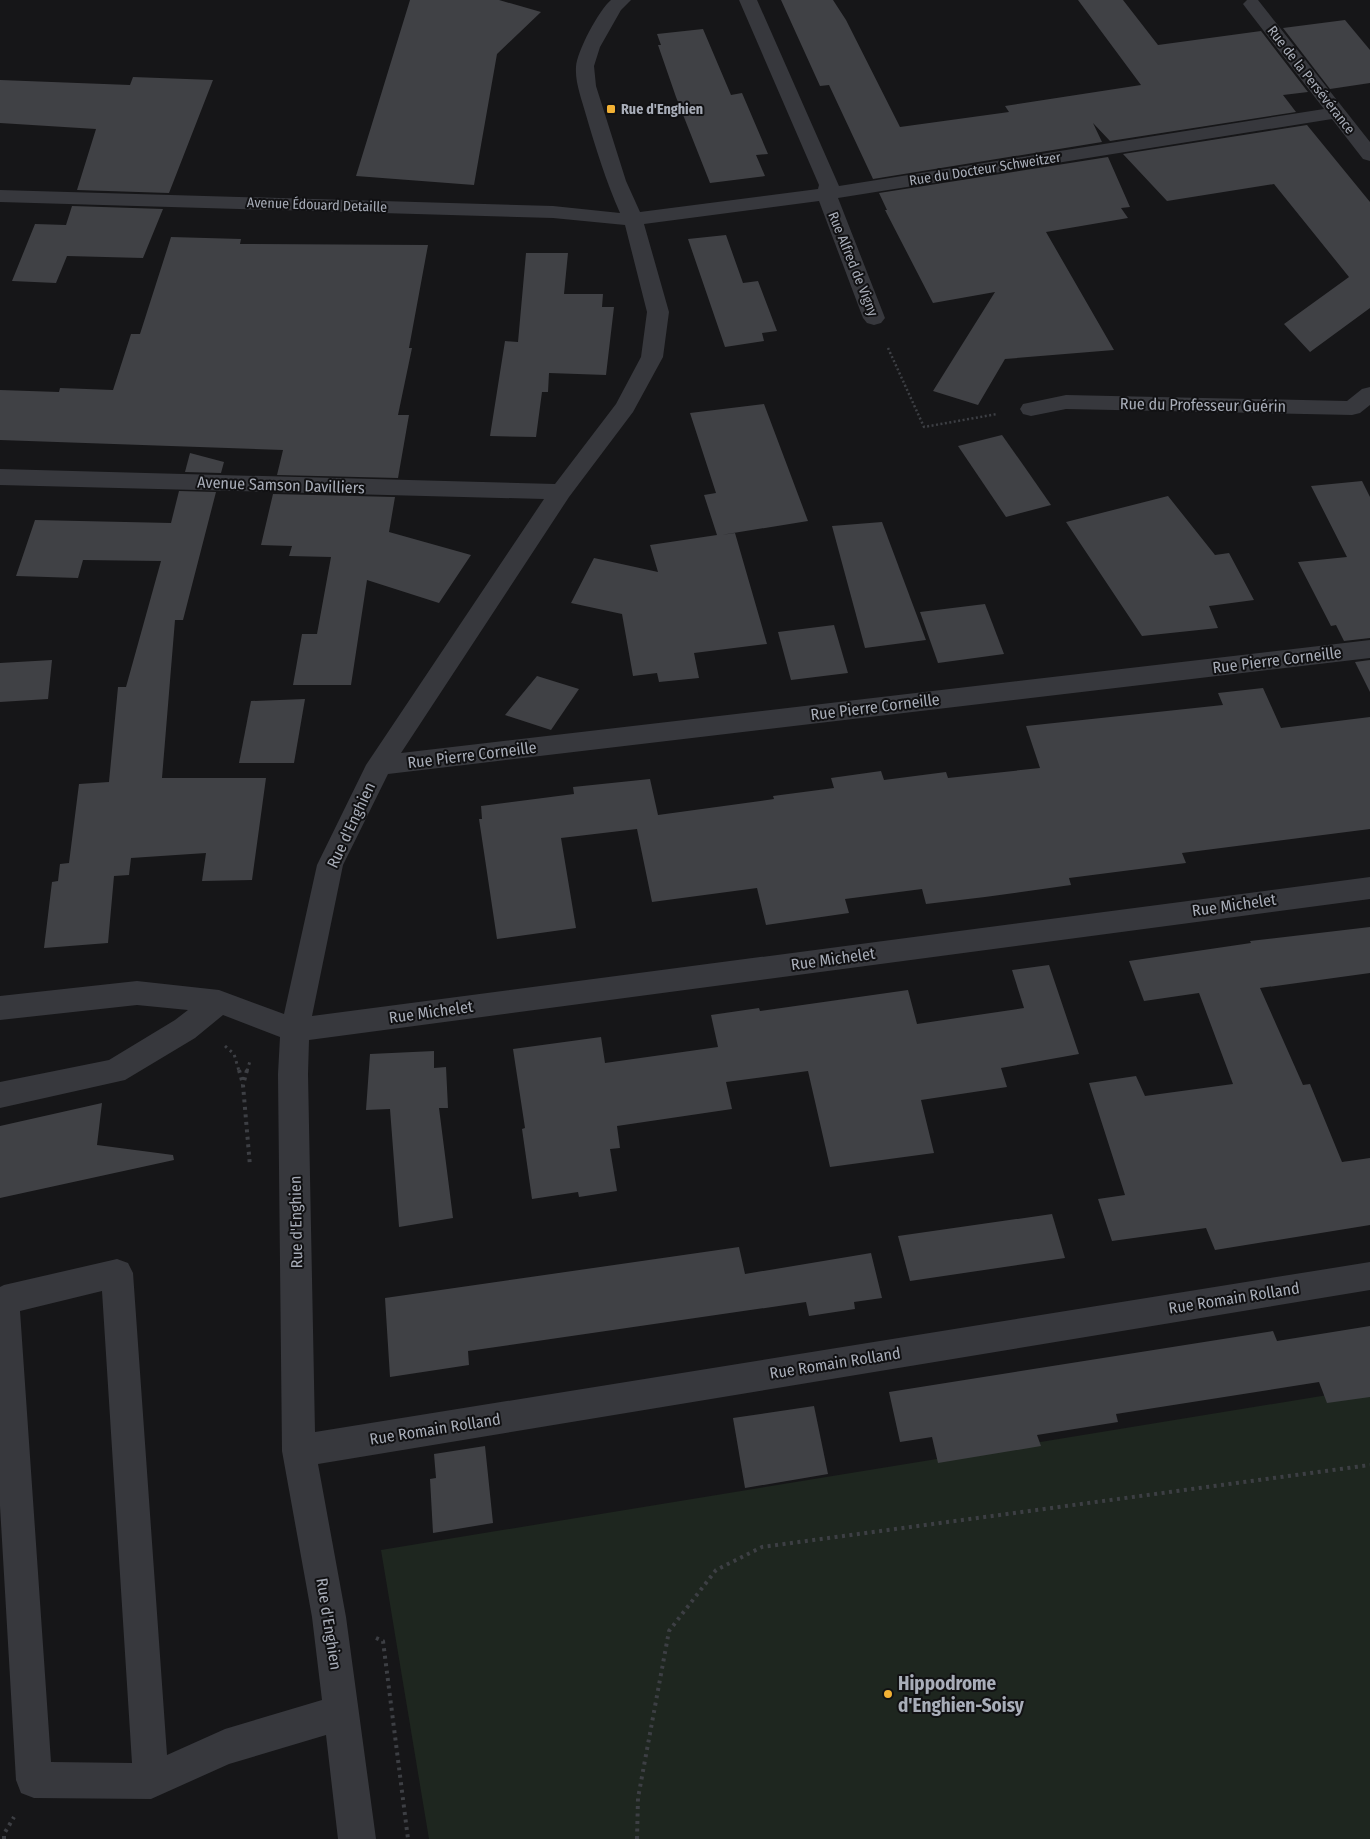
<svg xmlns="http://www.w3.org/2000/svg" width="1370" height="1839" font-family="'Fira Sans Condensed',sans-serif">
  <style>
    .green { fill: #1e261f }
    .building { fill: #404145 }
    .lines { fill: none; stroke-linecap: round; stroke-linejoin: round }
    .path-far2 { stroke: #3d3f44; stroke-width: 2.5; stroke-dasharray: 2 2.5; stroke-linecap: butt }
    .path-far1 { stroke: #3d3f44; stroke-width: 3; stroke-dasharray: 2.5 4; stroke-linecap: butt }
    .path { stroke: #3d3f44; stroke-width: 4; stroke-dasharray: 3 4.5; stroke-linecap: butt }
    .minor { fill: #37383d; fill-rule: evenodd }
    .poi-dot { fill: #f2b134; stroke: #111113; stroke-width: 2 }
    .labels { text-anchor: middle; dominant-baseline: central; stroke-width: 4; stroke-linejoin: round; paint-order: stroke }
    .far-street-label { font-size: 14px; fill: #a8adb8; stroke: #111113 }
    .far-poi-label { font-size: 14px; font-weight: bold; fill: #a8adb8; stroke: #111113; text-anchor: start }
    .street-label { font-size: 16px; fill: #a8adb8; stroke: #111113 }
    .near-poi-label { font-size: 19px; font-weight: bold; fill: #a8adb8; stroke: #111113; text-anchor: start }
  </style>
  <rect width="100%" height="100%" fill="#161618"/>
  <polygon class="green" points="1370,1388 1370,1839 429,1839 381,1550"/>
  <g class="building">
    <polygon points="410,0 499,0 541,12 497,54 474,185 356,176"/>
    <polygon points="781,0 833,0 846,20 900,127 1009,112 1005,106 1141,85 1078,0 1123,0 1158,45 1261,31 1308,92 1283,95 1296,112 1110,141 1093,123 1102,142 873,179 829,85 820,86"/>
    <polygon points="1345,20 1370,50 1370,83 1330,89 1283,28"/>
    <polygon points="703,29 731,95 742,93 768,154 756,155 765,176 710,183 676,97 658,45 661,45 657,34"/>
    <polygon points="133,77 213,80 169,193 77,190 96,129 0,123 0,80 130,85"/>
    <polygon points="1307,125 1370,202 1370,308 1310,352 1284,324 1349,277 1274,184 1167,201 1123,154"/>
    <polygon points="1108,157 1130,207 1121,208 1128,218 1046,232 1114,350 1005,359 978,405 933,391 995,292 933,303 885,210 887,210 879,193"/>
    <polygon points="72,206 163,209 143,258 67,256 56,283 12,281 35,224 66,225"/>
    <polygon points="726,235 743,283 758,281 777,331 762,333 764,341 725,347 688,239"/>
    <polygon points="171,237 241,239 240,244 428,245 409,348 412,348 398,415 409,415 398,478 277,475 283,450 0,440 0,390 59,392 60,388 113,390 131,334 140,334"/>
    <polygon points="526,253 568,253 564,294 603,294 602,307 614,307 606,375 549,373 548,392 542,392 536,437 490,436 505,341 518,342"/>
    <polygon points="764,404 808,521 721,535 735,533 767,644 694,653 699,678 659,682 657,673 633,676 622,614 571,603 594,558 658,572 650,545 717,535 704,495 716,493 690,413"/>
    <polygon points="1002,435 1026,469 1051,505 1006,517 958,446"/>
    <polygon points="190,453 224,462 221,473 185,472"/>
    <polygon points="1362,481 1370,497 1370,638 1344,641 1336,625 1331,626 1298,562 1347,557 1311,486"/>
    <polygon points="179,491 216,492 183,620 175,620 162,778 266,778 252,880 202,881 206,853 131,858 129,875 114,876 108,943 44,948 52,882 58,881 60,864 69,863 79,784 109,782 118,687 126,687 161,561 83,560 78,578 16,576 35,520 171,523"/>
    <polygon points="273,494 395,497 389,532 471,555 439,603 367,580 351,685 293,685 302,634 317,634 331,557 289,556 292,546 261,545"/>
    <polygon points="1168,496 1215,555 1229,553 1254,600 1209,606 1218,628 1142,636 1066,522"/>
    <polygon points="882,522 926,640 865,648 832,526"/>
    <polygon points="985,604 1004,654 938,663 920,612"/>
    <polygon points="834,625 848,673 791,680 778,632"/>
    <polygon points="52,660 48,699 0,702 0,663"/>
    <polygon points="1370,660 1370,692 1355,662"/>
    <polygon points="537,676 579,689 551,730 505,715"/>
    <polygon points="1263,688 1281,728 1370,717 1370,829 1182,853 1186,863 1069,878 1071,885 985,897 926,904 922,889 845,899 849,913 766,925 757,888 652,902 637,829 561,838 576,928 497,939 479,819 482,819 481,806 574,794 573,787 650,779 658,815 774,799 773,796 834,788 831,778 881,771 884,780 946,772 948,778 1040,768 1026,726 1223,705 1218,693"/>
    <polygon points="305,699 294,763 239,763 251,701"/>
    <polygon points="1370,927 1370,973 1260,988 1303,1085 1310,1084 1342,1162 1370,1158 1370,1225 1215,1250 1206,1228 1112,1241 1098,1199 1125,1195 1089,1083 1136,1076 1145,1096 1233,1084 1199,993 1144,1001 1129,961 1251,943 1250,941"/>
    <polygon points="1049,965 1079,1054 1001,1068 1007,1087 921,1100 934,1153 830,1167 808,1071 726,1082 732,1109 617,1126 620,1148 610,1149 617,1191 579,1197 578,1192 532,1199 522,1129 525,1128 513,1049 601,1037 605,1063 718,1047 711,1015 759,1008 760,1011 908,990 917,1024 1024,1008 1012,970"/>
    <polygon points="434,1051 434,1068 446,1067 448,1108 439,1108 453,1218 399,1227 390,1109 366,1110 370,1054"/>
    <polygon points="102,1103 97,1145 173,1155 174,1160 0,1198 0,1126"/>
    <polygon points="1052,1214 1065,1258 910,1281 898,1236"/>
    <polygon points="739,1247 745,1274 871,1253 882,1298 854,1302 855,1309 809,1316 806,1302 468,1351 469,1365 390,1377 385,1298"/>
    <polygon points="1370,1326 1370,1397 1327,1403 1319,1382 1116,1414 1118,1422 1037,1435 1041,1446 938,1463 932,1437 900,1442 889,1392 1273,1331 1277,1341"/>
    <polygon points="814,1406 828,1474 745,1488 733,1418"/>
    <polygon points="485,1446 493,1523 433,1533 430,1479 436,1478 434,1454"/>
  </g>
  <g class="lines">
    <polyline class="path-far2" points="888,348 924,427 997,414"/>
    <g class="path-far1">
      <polyline points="225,1046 234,1054 239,1071"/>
      <polyline points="247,1071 250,1061"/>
    </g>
    <g class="path">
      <polyline points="239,1070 243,1084"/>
      <polyline points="247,1070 243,1085 250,1166"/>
      <polyline points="376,1638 383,1641 408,1839"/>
      <polyline points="4,1839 4,1834 14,1817"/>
      <polyline points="637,1839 638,1798 669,1631 716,1570 762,1547 1370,1465"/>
    </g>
    <g class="minor">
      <path d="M611,0H631L621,10L600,47L594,66L596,86L626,181L640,212L818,189L819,185L739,0H757L839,186L1324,109L1246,8L1243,4L1247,0H1258L1370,142V161L1363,159L1332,119L838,198L885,318L881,323L874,325L867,323L863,318L819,201L644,224L669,312L663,357L633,412L569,497L401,753L1370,640V658L388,774L343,865L312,1016L1370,877V899L309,1040L308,1074L315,1432L1370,1262V1290L318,1464L346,1617L376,1839H338L326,1735L229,1764L151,1799L34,1798L21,1793L16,1780L0,1506V1287L4,1285L117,1259L128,1263L133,1273L167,1755L225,1729L322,1700L312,1617L282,1451L278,1074L280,1037L223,1015L195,1038L125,1080L0,1108V1082L109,1060L175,1020L188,1010L137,1005L0,1020V996L137,981L219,990L284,1014L317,865L366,765L544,499L0,485V469L555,484L616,404L641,357L647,312L625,225L553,218L0,202V190L553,206L620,213C606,181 596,149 586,115C582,100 575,83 576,67C577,51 599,10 611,0ZM102,1291L132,1763L51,1762L20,1311Z"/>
      <polygon points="1370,387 1370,405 1360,413 1352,415 1066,409 1031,416 1023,414 1020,409 1023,404 1066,395 1347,401 1362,389"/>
    </g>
  </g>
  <g class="poi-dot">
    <rect x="606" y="104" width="10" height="10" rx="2.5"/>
    <circle cx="888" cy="1694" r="5"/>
  </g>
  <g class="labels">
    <g class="far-street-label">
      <text transform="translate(1311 80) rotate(52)">Rue de la Persévérance</text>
      <text transform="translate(985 169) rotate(-9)">Rue du Docteur Schweitzer</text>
      <text transform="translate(317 205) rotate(2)">Avenue Édouard Detaille</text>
      <text transform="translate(853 264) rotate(68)">Rue Alfred de Vigny</text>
    </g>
    <g class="far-poi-label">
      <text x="621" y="109">Rue d'Enghien</text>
    </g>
    <g class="street-label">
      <text transform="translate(1203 405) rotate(1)">Rue du Professeur Guérin</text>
      <text transform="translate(281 485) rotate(2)">Avenue Samson Davilliers</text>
      <text transform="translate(1277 660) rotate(-7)">Rue Pierre Corneille</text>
      <text transform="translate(875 707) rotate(-7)">Rue Pierre Corneille</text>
      <text transform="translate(472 755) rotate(-7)">Rue Pierre Corneille</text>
      <text transform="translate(351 825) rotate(-65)">Rue d'Enghien</text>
      <text transform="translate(1234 905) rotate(-8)">Rue Michelet</text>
      <text transform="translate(833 959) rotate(-8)">Rue Michelet</text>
      <text transform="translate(431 1012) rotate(-8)">Rue Michelet</text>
      <text transform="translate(296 1222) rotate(-91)">Rue d'Enghien</text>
      <text transform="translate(1234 1298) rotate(-9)">Rue Romain Rolland</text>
      <text transform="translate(835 1363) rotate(-9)">Rue Romain Rolland</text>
      <text transform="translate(435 1429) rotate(-9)">Rue Romain Rolland</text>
      <text transform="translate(329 1624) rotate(81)">Rue d'Enghien</text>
    </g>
    <g class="near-poi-label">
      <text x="898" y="1683">Hippodrome<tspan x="898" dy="22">d'Enghien-Soisy</tspan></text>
    </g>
  </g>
</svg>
